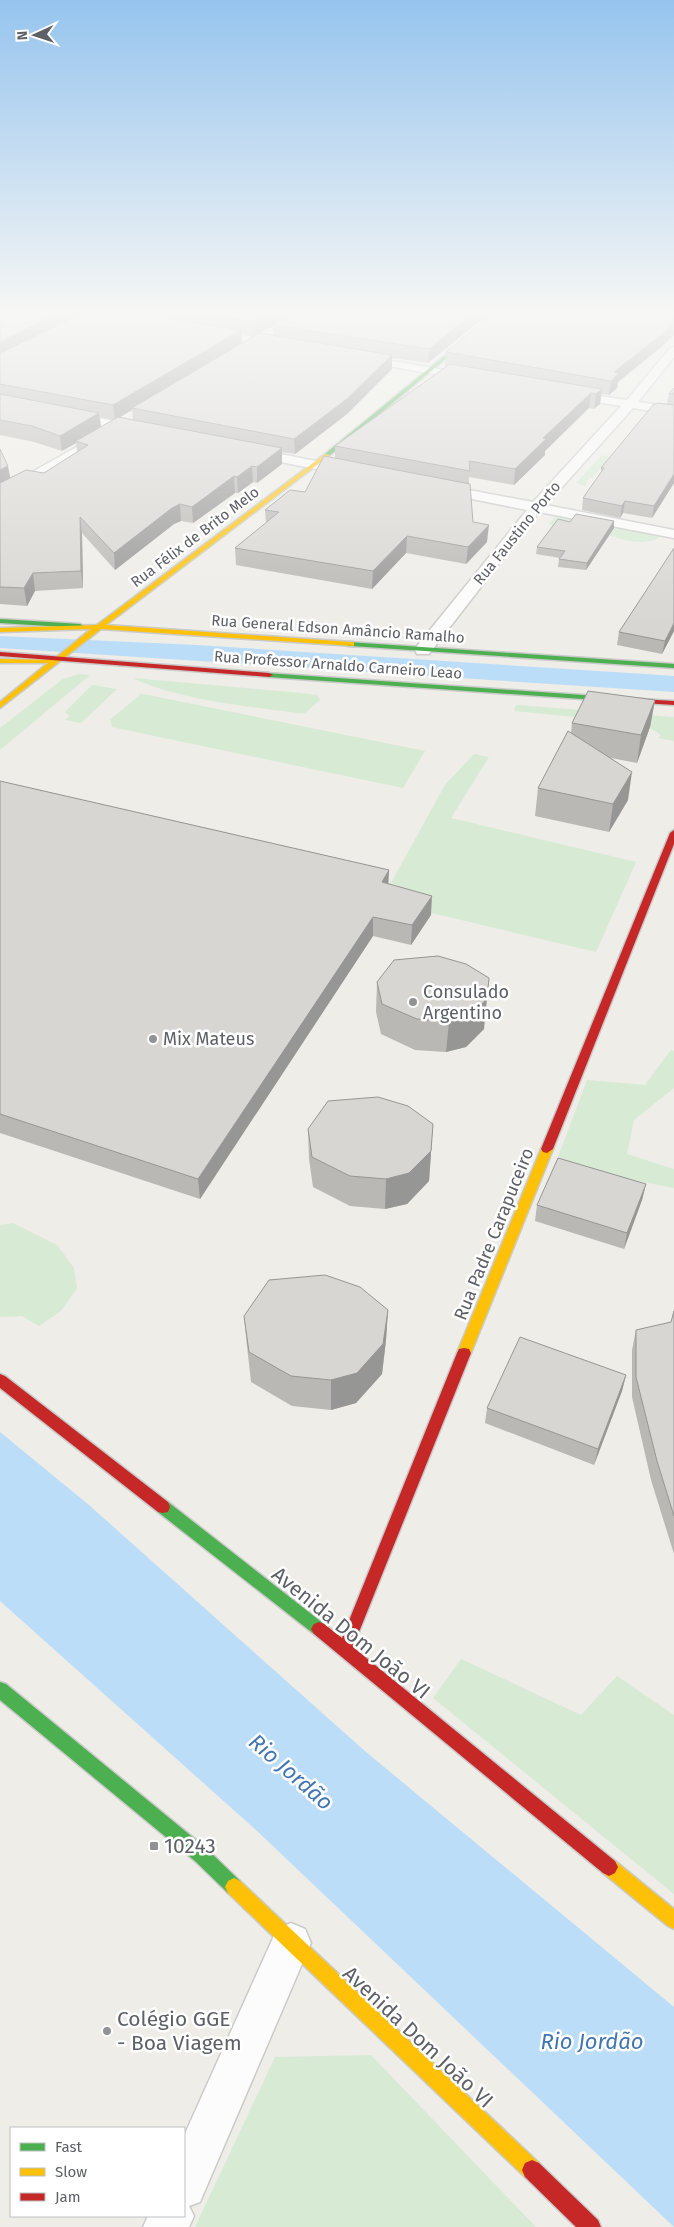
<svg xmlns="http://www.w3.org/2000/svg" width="674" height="2227" font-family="'Fira Sans',sans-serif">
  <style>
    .green { fill: #d6ead4 }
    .water { fill: #bcddf8 }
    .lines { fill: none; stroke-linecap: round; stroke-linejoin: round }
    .street-casing { stroke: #cbcbca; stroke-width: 3 }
    .fast-casing { stroke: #c9cac9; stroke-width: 3 }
    .slow-casing { stroke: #c9cac9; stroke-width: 3 }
    .jam-casing { stroke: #c9cac9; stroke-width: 3 }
    .street { fill: #fcfcfc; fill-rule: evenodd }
    .fast { fill: #4caf50; fill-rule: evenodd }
    .slow { fill: #ffc107; fill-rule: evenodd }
    .jam { fill: #c62828; fill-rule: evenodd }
    .wall { fill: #b9b8b5; fill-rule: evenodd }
    .shaded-wall { fill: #969694 }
    .building { fill: #d7d6d3; stroke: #969694 }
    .poi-dot { fill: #909294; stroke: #fff; stroke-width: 2 }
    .labels { text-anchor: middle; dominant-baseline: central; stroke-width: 5; stroke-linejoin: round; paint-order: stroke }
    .far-street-label { font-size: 15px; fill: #5d6167; stroke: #fff }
    .poi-label { font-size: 18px; fill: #5d6167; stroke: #fff; text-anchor: start }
    .street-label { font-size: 18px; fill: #5d6167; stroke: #fff }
    .near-street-label { font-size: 21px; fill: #5d6167; stroke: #fff }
    .near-poi-label { font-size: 21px; fill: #5d6167; stroke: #fff; text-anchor: start }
    .near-water-label { font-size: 22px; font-style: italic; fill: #4175b4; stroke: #fff }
  </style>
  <rect width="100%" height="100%" fill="#eeede8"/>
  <g class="green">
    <polygon points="602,455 619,459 614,462 606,462 592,478 589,477 586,486 576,483"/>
    <path d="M557,515L663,535C639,552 612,533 587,530C582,529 577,530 572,529C564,528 556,526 549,524Z"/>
    <polygon points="79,674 90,675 0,750 0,728 63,679"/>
    <path d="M133,678L301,693L317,695L320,700L305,713H297C247,706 178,700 133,678Z"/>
    <polygon points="92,685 117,689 81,723 65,720 70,716 65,712"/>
    <polygon points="141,694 148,695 425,751 403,788 112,727 110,720"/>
    <polygon points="516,705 674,717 674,741 658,738 661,735 645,724 514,711"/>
    <polygon points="474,754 489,757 451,818 636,862 596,952 381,901 445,785"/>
    <polygon points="671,1050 674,1051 674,1088 634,1120 627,1154 674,1169 674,1188 555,1165 587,1080 645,1085"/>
    <polygon points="13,1223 57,1245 74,1268 77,1288 61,1311 39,1326 22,1316 0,1317 0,1225"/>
    <polygon points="461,1659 581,1715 617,1676 674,1715 674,1894 433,1698"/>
    <polygon points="371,2055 536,2227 195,2227 275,2057"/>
  </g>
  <g class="water">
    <polygon points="0,636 197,645 645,674 674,676 674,692 0,648"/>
    <polygon points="0,1432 89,1505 366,1752 674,2007 674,2227 256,1830 0,1601"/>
  </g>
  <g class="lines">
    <defs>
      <g id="street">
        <polygon points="208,330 282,342 287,345 282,348 204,335 204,331"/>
        <polygon points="674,347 674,357 638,402 674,407 674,415 633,408 546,505 674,530 674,538 539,512 429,654 417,654 415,650 417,646 527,510 432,491 430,488 432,485 437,484 533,502 621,406 564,397 564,391 627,400 670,348"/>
        <polygon points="359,355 472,375 478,378 472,381 355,360 353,358"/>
        <polygon points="0,399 140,426 146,430 140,434 0,407"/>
        <polygon points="107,430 113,434 111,437 0,500 0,490"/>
        <polygon points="250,448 341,466 348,470 341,474 245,455 244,452"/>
        <polygon points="291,1923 305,1929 311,1943 200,2202 189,2206 194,2216 189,2227 143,2227 148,2216 184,2216 184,2136 277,1929"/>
      </g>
      <g id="fast">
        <polygon points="495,314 500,314 329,456 325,456 325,454"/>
        <polygon points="0,619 80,624 84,626 80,628 0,623"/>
        <polygon points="348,642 674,664 674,668 351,646 348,646"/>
        <polygon points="266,673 611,697 615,699 611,701 269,677 265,675"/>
        <polygon points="163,1501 168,1502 324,1624 327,1629 324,1634 319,1636 314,1634 158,1512 156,1507 158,1502"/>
        <polygon points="0,1682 6,1684 207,1849 240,1881 243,1887 240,1893 234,1896 228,1893 195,1861 0,1700"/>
      </g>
      <g id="slow">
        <polygon points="325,454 330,455 106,625 351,642 354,642 354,646 101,629 0,708 0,702 48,663 0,663 0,659 53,660 91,629 0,632 0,628 97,625"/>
        <polygon points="547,1145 553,1149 471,1353 469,1357 464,1358 459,1357 457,1353 541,1149"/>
        <polygon points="609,1858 615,1861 674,1909 674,1929 668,1926 603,1873 600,1867 603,1861"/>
        <polygon points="234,1878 240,1881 539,2163 542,2170 539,2177 532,2180 525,2177 228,1893 225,1887 228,1881"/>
      </g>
      <g id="jam">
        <polygon points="0,652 269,673 273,675 269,677 0,656"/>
        <polygon points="608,697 674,701 674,705 611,701 607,699"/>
        <polygon points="674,830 674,844 553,1149 547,1153 543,1152 541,1149 670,833"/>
        <polygon points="464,1348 469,1349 471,1353 353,1647 615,1861 618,1867 615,1873 609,1876 603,1873 314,1634 311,1629 314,1624 319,1622 324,1624 342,1638 457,1353 459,1349"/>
        <polygon points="0,1374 5,1376 168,1502 170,1507 168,1512 163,1513 158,1512 0,1388"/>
        <polygon points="532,2160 539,2163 598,2220 601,2227 576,2227 525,2177 522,2170 525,2163"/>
      </g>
    </defs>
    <use href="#street" class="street-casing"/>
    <use href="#fast" class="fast-casing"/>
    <use href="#slow" class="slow-casing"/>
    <use href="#jam" class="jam-casing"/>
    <use href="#street" class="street"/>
    <use href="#fast" class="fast"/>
    <use href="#slow" class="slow"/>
    <use href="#jam" class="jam"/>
  </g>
  <g class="wall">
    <path d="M0,314H488L428,363L392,358V369L347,414L295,454L282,452V464L257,483L253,482L238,493H235L193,523L181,521L174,524L115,570L82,533L83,588L35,591L27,606L0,604V449L10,478L44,473L77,452L76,443L62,451L34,442L0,435ZM273,326V335L260,333ZM241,334L254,336L242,343ZM132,410L133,420L120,417ZM100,417L113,420L101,427Z"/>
    <polygon points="674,314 674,335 660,348 618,382 617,388 609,395 601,394 600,404 594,409 589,408 545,451 545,455 514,485 469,477 469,484 473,522 487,542 466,564 406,553 372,589 236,565 235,548 266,523 265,510 305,492 335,458 335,446 447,366 445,366 446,352"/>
    <polygon points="674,388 674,483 652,518 623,513 620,518 582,510 583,498 601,473 601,468 667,404 669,393"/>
    <polygon points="614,521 614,528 586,570 558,567 559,559 560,558 536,554 537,547 570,522"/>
    <polygon points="674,631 662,654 617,645 619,632"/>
    <polygon points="655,700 650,727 637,763 611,758 628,800 609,832 535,816 538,788 571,733 572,723"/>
    <polygon points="0,781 389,870 388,884 431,915 411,945 373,936 200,1199 0,1133"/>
    <polygon points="377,982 484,1029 466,1047 446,1052 415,1050 381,1034 376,1012"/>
    <polygon points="308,1129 431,1154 429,1181 407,1204 385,1209 350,1206 313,1187 309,1159"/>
    <polygon points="646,1184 642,1200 624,1249 535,1221 537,1205"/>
    <polygon points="674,1309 674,1554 651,1480 632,1397 632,1350 636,1330 671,1322"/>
    <polygon points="388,1310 386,1340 382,1374 356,1403 331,1410 292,1406 251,1382 247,1346 244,1316"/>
    <polygon points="626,1375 622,1391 594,1465 485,1423 487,1408"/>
  </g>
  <g class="shaded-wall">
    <polygon points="57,314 86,314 0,357 0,342"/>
    <polygon points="269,314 292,314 256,336 255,322"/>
    <polygon points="472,314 488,314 428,363 429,349"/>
    <polygon points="674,323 674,335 660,348 618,382 617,388 609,395 611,381 614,372"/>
    <polygon points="241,330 242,344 132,408 132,410 115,420 113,405"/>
    <polygon points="392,355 392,369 347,414 295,454 294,439"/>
    <polygon points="602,389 600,404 594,409 596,394"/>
    <polygon points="591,393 589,408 545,451 545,455 514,485 515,469 543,438"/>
    <polygon points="99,413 101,428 76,441 76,443 62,451 60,436"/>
    <polygon points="282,448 282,464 257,483 257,467"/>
    <polygon points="8,466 11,482 0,488 0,470"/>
    <polygon points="252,466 253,482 238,493 237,477"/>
    <polygon points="674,474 674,483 652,518 654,506"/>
    <polygon points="234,476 235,493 193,523 192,507"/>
    <polygon points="625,501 623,513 620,518 622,506"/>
    <polygon points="180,504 181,521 174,524 115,570 114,553 172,508"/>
    <polygon points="80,517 82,533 83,588 81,571"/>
    <polygon points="614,521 614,528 586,570 587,563"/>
    <polygon points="489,525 487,542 466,564 468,547"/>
    <polygon points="407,536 406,553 372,589 373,571"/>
    <polygon points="33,573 35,591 27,606 24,588"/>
    <polygon points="674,623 674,631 662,654 665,641"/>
    <polygon points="655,700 650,727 637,763 641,735"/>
    <polygon points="632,772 628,800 609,832 613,804"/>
    <polygon points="389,870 388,889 382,882"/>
    <polygon points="432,896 431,915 411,945 412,925"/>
    <polygon points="373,917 373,936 200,1199 198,1179"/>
    <polygon points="487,999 484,1029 466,1047 446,1052 449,1022"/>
    <polygon points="433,1124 429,1181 407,1204 385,1209 386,1179"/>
    <polygon points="646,1184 642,1200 624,1249 627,1233"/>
    <polygon points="388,1310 386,1340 382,1374 356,1403 331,1410 331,1380"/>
    <polygon points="626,1375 622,1391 594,1465 598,1449"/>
  </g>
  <g class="building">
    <polygon points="0,314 57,314 0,342"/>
    <polygon points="82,314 144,314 241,330 113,405 0,384 0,353"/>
    <polygon points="204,314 269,314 255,322"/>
    <polygon points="290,314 472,314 429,349 273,325"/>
    <polygon points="492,314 674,314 674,323 662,334 614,372 619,373 611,381 446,352"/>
    <polygon points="259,333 392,355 347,399 294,439 132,408"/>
    <polygon points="450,364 602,389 596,394 591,393 543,438 546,439 515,469 469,461 470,471 335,446"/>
    <polygon points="674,388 674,394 669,393"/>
    <polygon points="0,394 99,413 60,436 32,426 0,420"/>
    <polygon points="658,403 674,405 674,474 654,506 625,501 622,506 583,498 604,468 601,468 653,405"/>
    <polygon points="118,417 282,448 257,467 252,466 237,477 234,476 192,507 180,504 172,508 114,553 80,517 81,571 33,573 24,588 0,587 0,483 26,470 44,473 88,445 76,441"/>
    <polygon points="0,449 8,466 0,470"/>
    <polygon points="324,456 470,484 473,522 489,525 468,547 407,536 373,571 235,548 279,512 265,510 290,490 305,492"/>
    <polygon points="576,514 614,521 587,563 559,559 565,551 537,547 558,519 570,522"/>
    <polygon points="674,548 674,623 665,641 619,632"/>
    <polygon points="588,691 655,700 641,735 572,723"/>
    <polygon points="568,731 632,772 613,804 538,788"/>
    <polygon points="0,781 389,870 382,882 432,896 412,925 373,917 198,1179 0,1114"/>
    <polygon points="438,956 466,964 489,978 487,999 468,1017 449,1022 417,1019 382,1004 377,982 394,960"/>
    <polygon points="378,1097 408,1106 433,1124 431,1151 409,1173 386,1179 350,1176 312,1157 308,1129 328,1101"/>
    <polygon points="558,1158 646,1184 627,1233 537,1205"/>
    <polygon points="325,1275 360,1287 388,1310 383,1344 357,1373 331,1380 291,1376 249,1352 244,1316 269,1280"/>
    <polygon points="674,1311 674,1516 657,1461 636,1377 636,1330 671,1322"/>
    <polygon points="520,1337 626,1375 598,1449 487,1408"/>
  </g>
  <linearGradient id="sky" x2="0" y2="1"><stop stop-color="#96c4ee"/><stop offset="0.5" stop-color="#f7f7f5"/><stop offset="1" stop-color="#f7f7f5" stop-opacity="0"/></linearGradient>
  <rect width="674" height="626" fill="url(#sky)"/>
  <g class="poi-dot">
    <circle cx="413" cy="1002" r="5"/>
    <circle cx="153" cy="1039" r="5"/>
    <rect x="149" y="1841" width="10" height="10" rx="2.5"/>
    <circle cx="107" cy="2031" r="5"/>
  </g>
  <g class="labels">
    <g class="far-street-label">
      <text transform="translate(517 533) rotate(-51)">Rua Faustino Porto</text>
      <text transform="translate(195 537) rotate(-37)">Rua Félix de Brito Melo</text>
      <text transform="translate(338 629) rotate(4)">Rua General Edson Amâncio Ramalho</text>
      <text transform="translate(338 665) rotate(4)">Rua Professor Arnaldo Carneiro Leao</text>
    </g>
    <g class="poi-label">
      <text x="423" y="992">Consulado<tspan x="423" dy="21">Argentino</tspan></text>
      <text x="163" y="1039">Mix Mateus</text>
    </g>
    <g class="street-label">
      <text transform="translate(494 1234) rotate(-68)">Rua Padre Carapuceiro</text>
    </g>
    <g class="near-street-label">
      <text transform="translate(351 1633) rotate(39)">Avenida Dom João VI</text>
      <text transform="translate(418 2037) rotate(43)">Avenida Dom João VI</text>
    </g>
    <g class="near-poi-label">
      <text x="164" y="1846">10243</text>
      <text x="117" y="2019">Colégio GGE<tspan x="117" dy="24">- Boa Viagem</tspan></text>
    </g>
    <g class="near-water-label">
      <text transform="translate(291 1772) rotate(41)">Rio Jordão</text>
      <text x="592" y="2041">Rio Jordão</text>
    </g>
  </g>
  <rect x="10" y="2127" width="175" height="90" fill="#ffffff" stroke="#bec0c2"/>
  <rect x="20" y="2143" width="25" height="8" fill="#4caf50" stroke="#bec0c2"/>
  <text x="55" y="2152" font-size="15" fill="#5d6167">Fast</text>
  <rect x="20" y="2168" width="25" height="8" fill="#ffc107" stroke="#bec0c2"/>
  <text x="55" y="2177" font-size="15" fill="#5d6167">Slow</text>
  <rect x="20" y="2193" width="25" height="8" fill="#c62828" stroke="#bec0c2"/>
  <text x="55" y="2202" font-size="15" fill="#5d6167">Jam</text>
  <g transform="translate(35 35) rotate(267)" stroke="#ffffff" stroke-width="4" paint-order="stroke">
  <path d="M0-4L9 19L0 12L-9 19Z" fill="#5d6167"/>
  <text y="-8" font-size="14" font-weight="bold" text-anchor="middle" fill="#5d6167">N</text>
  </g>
</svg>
